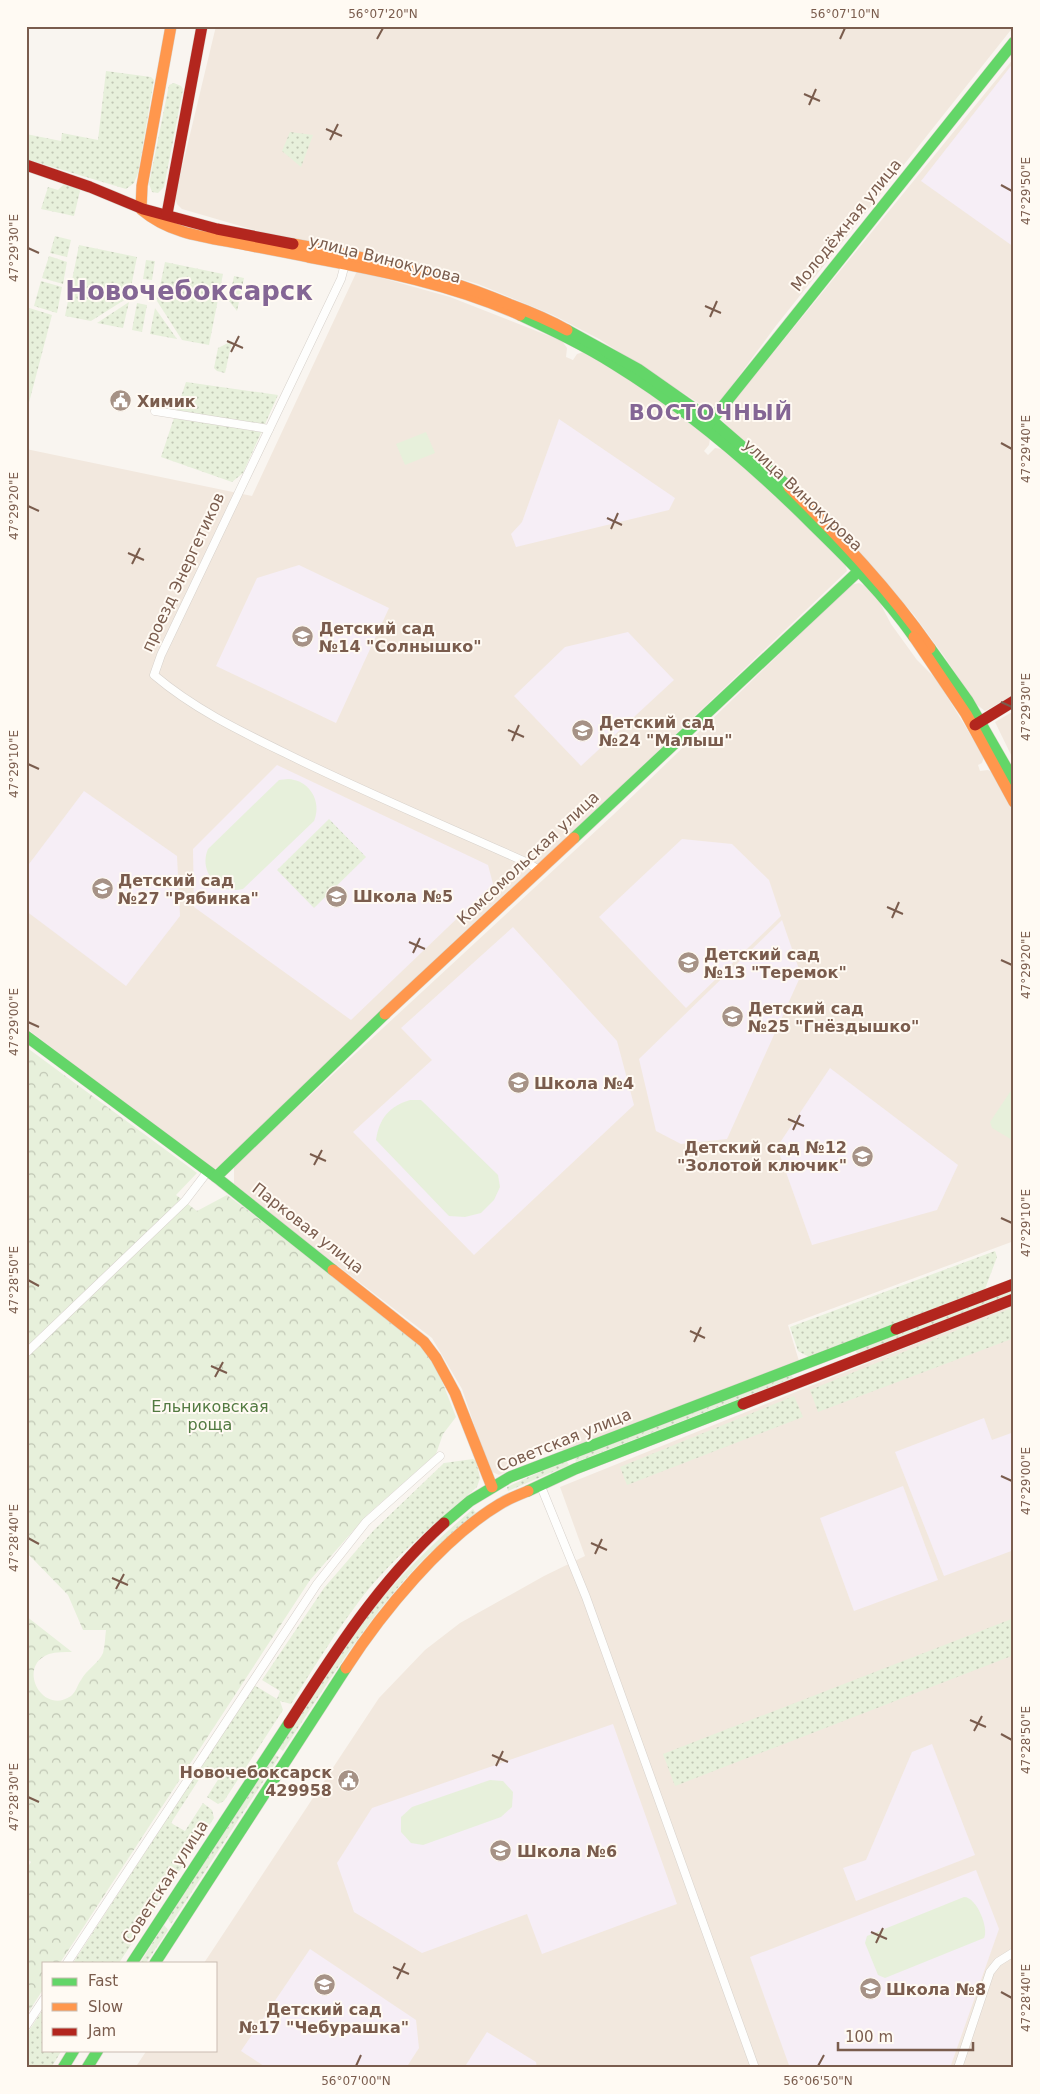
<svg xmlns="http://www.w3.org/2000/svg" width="1040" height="2094" font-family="'DejaVu Sans',sans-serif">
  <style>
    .residential { fill: #f2e8de }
    .education { fill: #f6eef6 }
    .green { fill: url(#green-dots) }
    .forest { fill: url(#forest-crowns) }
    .pitch { fill: #e7f0db }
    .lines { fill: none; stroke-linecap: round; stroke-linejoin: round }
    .street-casing { stroke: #d7d1cb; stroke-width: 9 }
    .fast-casing { stroke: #d9d2cb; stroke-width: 12 }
    .slow-casing { stroke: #d9d2cb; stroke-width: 12 }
    .jam-casing { stroke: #d9d2cb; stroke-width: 12 }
    .street { stroke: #fefefd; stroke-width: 8 }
    .fast { stroke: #63d668; stroke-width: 11 }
    .slow { stroke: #ff974d; stroke-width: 11 }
    .jam { stroke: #b3261e; stroke-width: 11 }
    .ticks { fill: none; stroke: #7a5c4d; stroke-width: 2 }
    .labels { text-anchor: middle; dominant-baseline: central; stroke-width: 4; stroke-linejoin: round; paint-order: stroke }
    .street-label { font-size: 16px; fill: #7a5c4d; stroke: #fffaf3 }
    .poi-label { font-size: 16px; font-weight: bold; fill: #7a5c4d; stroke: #fffaf3; text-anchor: start }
    .park-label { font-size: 16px; fill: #537a41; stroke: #fffaf3 }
    .district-label { font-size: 21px; font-weight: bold; letter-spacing: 1px; fill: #846695; stroke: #fffaf3 }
    .town-label { font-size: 26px; font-weight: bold; fill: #846695; stroke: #fffaf3 }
    .neatline { fill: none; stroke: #7a5c4d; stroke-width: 2 }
    .ticks-label { font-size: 12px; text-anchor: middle; fill: #7a5c4d }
  </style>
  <defs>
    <pattern id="green-dots" width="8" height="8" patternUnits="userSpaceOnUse" patternTransform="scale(1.25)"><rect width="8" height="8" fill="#e7f0db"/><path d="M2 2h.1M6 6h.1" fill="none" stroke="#c0c6b4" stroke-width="1.8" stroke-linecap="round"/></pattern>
    <pattern id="forest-crowns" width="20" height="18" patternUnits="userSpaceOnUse" patternTransform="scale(1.25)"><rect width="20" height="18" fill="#e7f0db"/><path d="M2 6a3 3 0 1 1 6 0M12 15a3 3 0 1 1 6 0" fill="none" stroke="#c0c6b4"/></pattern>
  </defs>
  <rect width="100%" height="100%" fill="#f9f5f0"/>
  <g class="residential">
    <polygon points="216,26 1014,26 775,327 719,403 712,407 705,407 599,339 553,315 478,284 425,268 272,235 182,209 177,204 175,197"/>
    <polygon points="1014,58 1014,695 985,711 976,704 944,656 914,615 852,544 837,522 805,490 784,476 727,427 724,421 728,408"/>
    <polygon points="357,271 450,297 562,341 567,348 566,357 573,360 577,354 584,352 615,370 649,393 710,439 709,445 704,451 708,455 715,448 722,449 770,487 844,560 847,571 224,1164 212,1170 26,1028 26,449 252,496"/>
    <polygon points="859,583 865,586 880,603 891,624 917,660 937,680 984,757 982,763 978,765 980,771 988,770 995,774 1014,812 1014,1241 788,1325 799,1361 564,1450 548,1450 516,1462 507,1471 499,1475 490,1471 462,1389 432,1338 234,1186 234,1166 613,815 851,585"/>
    <polygon points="1014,711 1014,761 995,722"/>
    <polygon points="1014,1304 1014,2068 135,2068 147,2050 216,2050 216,1963 204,1963 379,1698 425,1650 460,1623 544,1576 585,1556 560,1487"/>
  </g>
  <g class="education">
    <polygon points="1014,62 1014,247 921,181"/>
    <polygon points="559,419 675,498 669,510 516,547 511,534 522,522"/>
    <polygon points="299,565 389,608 336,723 216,666 257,578"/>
    <polygon points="628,632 674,680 581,766 514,696 565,647"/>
    <polygon points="277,765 488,865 493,884 351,1020 194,907 193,849"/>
    <polygon points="84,791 177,856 180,916 126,986 26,911 26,868"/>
    <polygon points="682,839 732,844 769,880 781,916 686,1008 599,917"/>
    <polygon points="782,920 801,975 727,1139 681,1144 656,1131 639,1059"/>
    <polygon points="513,927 617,1041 634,1105 474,1255 353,1132 432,1060 401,1028"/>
    <polygon points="830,1068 958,1165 937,1210 812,1245 777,1147"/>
    <polygon points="984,1418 992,1440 1014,1432 1014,1550 944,1576 895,1452"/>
    <polygon points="903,1486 938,1580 854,1611 820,1518"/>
    <polygon points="613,1724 677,1904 542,1954 527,1914 422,1953 354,1912 337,1863 372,1808"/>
    <polygon points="932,1744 975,1855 856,1901 843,1868 866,1860 912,1752"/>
    <polygon points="976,1870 999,1929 950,2068 790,2068 750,1957"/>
    <polygon points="310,1949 416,2020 419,2048 406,2068 267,2068 241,2051"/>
    <polygon points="487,2032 536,2062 537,2068 464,2068"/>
  </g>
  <g class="green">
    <polygon points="106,71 151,77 154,80 138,173 134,183 126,189 26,159 26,134 61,141 62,133 98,140"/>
    <polygon points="174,83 181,86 183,89 164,187 158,193 152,192 149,184 169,85"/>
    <polygon points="290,132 313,135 301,167 282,151"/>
    <polygon points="67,181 74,183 80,191 74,216 41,209 48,187 58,190"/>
    <polygon points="55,236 71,240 67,257 50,253"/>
    <polygon points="79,245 137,257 129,297 91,321 65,316"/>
    <polygon points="49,256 67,262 63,284 42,278"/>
    <polygon points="146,260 155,261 152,280 143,279"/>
    <polygon points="165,262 223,274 209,345 182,340 157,301"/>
    <polygon points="234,276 244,278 237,311 229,301"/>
    <polygon points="41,281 62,287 57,313 34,306"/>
    <polygon points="129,302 123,328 97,323"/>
    <polygon points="137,303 147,305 142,332 132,330"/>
    <polygon points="26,307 52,315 26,414"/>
    <polygon points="155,308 177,339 150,334"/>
    <polygon points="232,341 225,373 217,371 214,368 218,348"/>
    <polygon points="186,382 278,395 243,473 232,482 161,457"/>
    <polygon points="329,819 366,857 314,908 277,870"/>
    <polygon points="995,1251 997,1257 985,1289 809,1357 798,1351 790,1327"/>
    <polygon points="1014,1289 1014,1293 857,1354 855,1349"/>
    <polygon points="1014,1307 1014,1338 818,1412 810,1390"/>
    <polygon points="791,1373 793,1378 576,1462 575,1458"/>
    <polygon points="794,1396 803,1417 627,1485 620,1467"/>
    <path d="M473,1459L476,1461L480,1478L477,1487C440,1520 394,1556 363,1596C337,1630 314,1667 291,1704L280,1701L283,1710L224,1801L218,1804L207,1797L221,1775L207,1767L171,1823L185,1831L203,1803L212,1810L214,1818L119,1963H73L254,1685L277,1699L280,1691L262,1680L324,1588L374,1530L444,1463Z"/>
    <polygon points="566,1460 569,1465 508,1491 507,1487"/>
    <path d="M473,1509L476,1513C456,1530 435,1547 417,1566C365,1622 325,1687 283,1751L279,1748C304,1710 328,1670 355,1633C389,1586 429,1546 473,1509Z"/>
    <polygon points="1014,1618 1014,1655 675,1786 663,1754"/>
    <polygon points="275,1755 279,1757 171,1924 168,1919"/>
    <polygon points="164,1925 168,1930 146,1963 140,1963"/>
    <polygon points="44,2008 44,2050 62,2050 51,2068 26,2068 26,2035"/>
  </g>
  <path class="forest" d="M26,1047L197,1173L176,1195L197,1211L227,1195L414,1336L438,1371L456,1417L443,1434L436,1454L367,1515L310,1580L60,1963H44V1988L26,2016V1870L31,1862L26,1858V1616L72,1652C65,1652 56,1652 49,1654C16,1666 42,1716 71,1696C77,1691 77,1685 81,1680C86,1670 99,1663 103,1653C105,1646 105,1637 106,1630H83L68,1595L29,1555L26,1563Z"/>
  <g class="pitch">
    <polygon points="426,432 435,453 405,465 396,444"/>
    <path d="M288,779C310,780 322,802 314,821L243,889C219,895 198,872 208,849L279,780Z"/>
    <polygon points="1014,1086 1014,1141 992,1128 990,1122"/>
    <path d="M410,1100H421L498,1175L500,1187L494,1200L481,1213L465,1217L449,1216L376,1140C379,1118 390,1106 410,1100Z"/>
    <polygon points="490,1780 503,1781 513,1792 512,1807 501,1817 423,1845 411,1843 401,1832 401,1817 412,1807"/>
    <path d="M964,1897C977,1897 989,1929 984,1938L885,1978L878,1975L865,1943L867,1936Z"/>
  </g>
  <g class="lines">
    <defs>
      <g id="street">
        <path d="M345,264L341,279L161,655L154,675C194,709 240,731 287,754C366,793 448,827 528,863L539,870"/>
        <polyline points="155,411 269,429"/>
        <polyline points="26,1353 185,1201 208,1171"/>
        <polyline points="540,1484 586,1597 755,2068"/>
        <polyline points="67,1963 317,1584 366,1522 440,1456"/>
        <polyline points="26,2026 44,1999"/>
        <polyline points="958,2068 990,1972 998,1962 1014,1952"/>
      </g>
      <g id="fast">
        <path d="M520,315C552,330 584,345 614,364C687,409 752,464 813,525C849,560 885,596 914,637"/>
        <polyline points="567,330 638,369 715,423 789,487"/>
        <polyline points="707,426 1014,42"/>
        <polyline points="930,648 968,701 1014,781"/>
        <polyline points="574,838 864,566"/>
        <polyline points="26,1036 216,1177 333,1270"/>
        <polyline points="216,1177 385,1014"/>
        <polyline points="528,1491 575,1469 743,1404"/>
        <polyline points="444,1523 470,1501 510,1477 896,1329"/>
        <polyline points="132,1963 289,1723"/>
        <polyline points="155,1963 346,1668"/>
        <polyline points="63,2068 74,2050"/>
        <polyline points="87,2068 98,2050"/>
      </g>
      <g id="slow">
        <polyline points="141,209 142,186 171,26"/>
        <path d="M142,210C169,233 203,237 237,243C261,248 285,252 308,257C379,270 454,285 520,315"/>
        <path d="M293,244C369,257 440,275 511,305C530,312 549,320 567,330"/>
        <path d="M789,487C840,538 889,589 930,648"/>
        <polyline points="914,637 966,714 1014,802"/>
        <polyline points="385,1014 574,838"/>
        <polyline points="333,1270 424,1342 436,1358 455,1393 492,1487"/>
        <path d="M346,1668C382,1612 443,1538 500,1504C508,1499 518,1495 528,1491"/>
      </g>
      <g id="jam">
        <polyline points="26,165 90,187 143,209 217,229 293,244"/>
        <polyline points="167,214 202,26"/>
        <polyline points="975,725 1014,701"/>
        <polyline points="896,1329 1014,1284"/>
        <polyline points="743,1404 1014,1299"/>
        <path d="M289,1723C335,1651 380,1581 444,1523"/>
      </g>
    </defs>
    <use href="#street" class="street-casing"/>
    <use href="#fast" class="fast-casing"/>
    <use href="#slow" class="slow-casing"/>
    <use href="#jam" class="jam-casing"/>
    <use href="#street" class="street"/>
    <use href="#fast" class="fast"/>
    <use href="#slow" class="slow"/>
    <use href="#jam" class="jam"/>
  </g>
  <path class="ticks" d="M377,39L383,28M840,39L845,28M804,94L820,101M809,105L816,89M326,129L342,136M330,140L338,124M1001,185L1012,191M28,248L39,253M705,306L721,313M710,317L717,301M227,341L243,348M231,352L239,336M1001,443L1012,449M28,506L39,511M607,518L622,525M611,529L618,513M128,553L144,560M132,564L140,548M1001,702L1012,707M508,730L524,737M512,741L519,725M28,764L39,769M887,907L903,914M892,918L899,902M409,942L425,949M413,953L420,938M1001,960L1012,965M28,1022L39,1027M788,1119L804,1126M793,1130L800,1115M310,1154L326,1161M314,1165L322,1150M1001,1218L1012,1223M28,1280L39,1286M690,1331L705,1338M694,1342L701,1327M211,1366L227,1373M215,1377L223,1362M1001,1476L1012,1481M28,1538L39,1544M591,1543L607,1550M595,1554L602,1539M112,1578L128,1585M116,1589L124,1574M970,1720L986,1727M974,1731L982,1716M1001,1734L1012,1740M492,1755L508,1762M496,1766L503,1751M28,1797L39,1802M871,1932L887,1939M876,1943L883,1928M393,1967L409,1974M397,1979L405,1963M1001,1992L1012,1998M356,2066L361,2055M818,2066L824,2055"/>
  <defs>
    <symbol id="civic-disc" viewBox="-11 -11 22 22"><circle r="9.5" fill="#a69286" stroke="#fffaf3"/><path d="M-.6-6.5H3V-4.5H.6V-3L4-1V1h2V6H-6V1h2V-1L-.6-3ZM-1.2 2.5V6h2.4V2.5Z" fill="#fff"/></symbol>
    <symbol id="school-disc" viewBox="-11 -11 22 22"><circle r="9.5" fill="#a69286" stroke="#fffaf3"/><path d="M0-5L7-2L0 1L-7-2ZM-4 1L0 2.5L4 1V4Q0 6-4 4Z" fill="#fff"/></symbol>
  </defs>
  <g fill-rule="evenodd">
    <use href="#civic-disc" x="108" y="388" width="25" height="25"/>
    <use href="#school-disc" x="290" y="624" width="25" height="25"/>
    <use href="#school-disc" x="570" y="718" width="25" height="25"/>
    <use href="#school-disc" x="90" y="876" width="25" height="25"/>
    <use href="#school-disc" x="324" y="884" width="25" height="25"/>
    <use href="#school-disc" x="676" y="950" width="25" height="25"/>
    <use href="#school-disc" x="720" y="1004" width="25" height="25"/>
    <use href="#school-disc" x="506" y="1070" width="25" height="25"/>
    <use href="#school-disc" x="850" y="1144" width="25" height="25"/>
    <use href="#civic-disc" x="336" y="1768" width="25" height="25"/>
    <use href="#school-disc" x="488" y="1838" width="25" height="25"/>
    <use href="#school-disc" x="312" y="1972" width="25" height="25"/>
    <use href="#school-disc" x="858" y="1976" width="25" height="25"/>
  </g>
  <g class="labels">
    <g class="street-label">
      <text transform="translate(846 225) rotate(-51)">Молодёжная улица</text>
      <text transform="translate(385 259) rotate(14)">улица Винокурова</text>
      <text transform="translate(803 495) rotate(43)">улица Винокурова</text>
      <text transform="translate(183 572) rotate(-65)">проезд Энергетиков</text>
      <text transform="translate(528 858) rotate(-43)">Комсомольская улица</text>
      <text transform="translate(308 1228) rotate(38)">Парковая улица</text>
      <text transform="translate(564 1440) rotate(-22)">Советская улица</text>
      <text transform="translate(165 1882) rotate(-57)">Советская улица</text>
    </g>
    <g class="poi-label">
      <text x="137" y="401">Химик</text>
      <text x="319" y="628">Детский сад<tspan x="319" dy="18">№14 "Солнышко"</tspan></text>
      <text x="599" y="722">Детский сад<tspan x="599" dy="18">№24 "Малыш"</tspan></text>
      <text x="118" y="880">Детский сад<tspan x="118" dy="18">№27 "Рябинка"</tspan></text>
      <text x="353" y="896">Школа №5</text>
      <text x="704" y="954">Детский сад<tspan x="704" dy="18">№13 "Теремок"</tspan></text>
      <text x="748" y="1008">Детский сад<tspan x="748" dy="18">№25 "Гнёздышко"</tspan></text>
      <text x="534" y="1083">Школа №4</text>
      <text x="847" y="1147" text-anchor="end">Детский сад №12<tspan x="847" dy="18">"Золотой ключик"</tspan></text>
      <text x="332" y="1772" text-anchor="end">Новочебоксарск<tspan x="332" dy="18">429958</tspan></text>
      <text x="517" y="1851">Школа №6</text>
      <text x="886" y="1989">Школа №8</text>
      <text x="324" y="2009" text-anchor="middle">Детский сад<tspan x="324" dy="18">№17 "Чебурашка"</tspan></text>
    </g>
    <g class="park-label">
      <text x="210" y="1406">Ельниковская<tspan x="210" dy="18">роща</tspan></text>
    </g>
    <g class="district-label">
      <text x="711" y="413">ВОСТОЧНЫЙ</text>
    </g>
    <g class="town-label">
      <text x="189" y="291">Новочебоксарск</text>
    </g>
  </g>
  <rect width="1040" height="2094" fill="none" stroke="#fffaf3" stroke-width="55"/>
  <rect x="42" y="1962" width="175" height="90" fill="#fffaf3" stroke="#cabbb1"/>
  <rect x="52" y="1978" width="25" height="8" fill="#63d668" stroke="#cabbb1"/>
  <text x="88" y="1986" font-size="15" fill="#7a5c4d">Fast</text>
  <rect x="52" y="2003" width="25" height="8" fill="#ff974d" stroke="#cabbb1"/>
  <text x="88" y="2012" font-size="15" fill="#7a5c4d">Slow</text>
  <rect x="52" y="2028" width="25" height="8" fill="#b3261e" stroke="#cabbb1"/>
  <text x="88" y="2036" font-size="15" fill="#7a5c4d">Jam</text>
  <path d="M838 2042v8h135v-8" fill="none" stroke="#7a5c4d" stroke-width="2.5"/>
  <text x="845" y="2042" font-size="15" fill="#7a5c4d" stroke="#fffaf3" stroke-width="4" paint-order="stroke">100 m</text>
  <rect x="28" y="28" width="984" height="2038" class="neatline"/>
  <g class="ticks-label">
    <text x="383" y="18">56°07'20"N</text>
    <text x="845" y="18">56°07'10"N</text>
    <text transform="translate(1026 191) rotate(-90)" y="4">47°29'50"E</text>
    <text transform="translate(14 248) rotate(-90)" y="4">47°29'30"E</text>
    <text transform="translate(1026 449) rotate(-90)" y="4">47°29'40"E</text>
    <text transform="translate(14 506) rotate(-90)" y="4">47°29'20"E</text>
    <text transform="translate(1026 707) rotate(-90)" y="4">47°29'30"E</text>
    <text transform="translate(14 764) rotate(-90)" y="4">47°29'10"E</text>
    <text transform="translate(1026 965) rotate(-90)" y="4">47°29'20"E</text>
    <text transform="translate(14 1022) rotate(-90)" y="4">47°29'00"E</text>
    <text transform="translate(1026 1223) rotate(-90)" y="4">47°29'10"E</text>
    <text transform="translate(14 1280) rotate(-90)" y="4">47°28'50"E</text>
    <text transform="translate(1026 1481) rotate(-90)" y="4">47°29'00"E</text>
    <text transform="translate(14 1538) rotate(-90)" y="4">47°28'40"E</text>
    <text transform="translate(1026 1740) rotate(-90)" y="4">47°28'50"E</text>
    <text transform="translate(14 1797) rotate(-90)" y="4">47°28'30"E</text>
    <text transform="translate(1026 1998) rotate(-90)" y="4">47°28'40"E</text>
    <text x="356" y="2085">56°07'00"N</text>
    <text x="818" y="2085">56°06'50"N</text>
  </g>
</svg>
